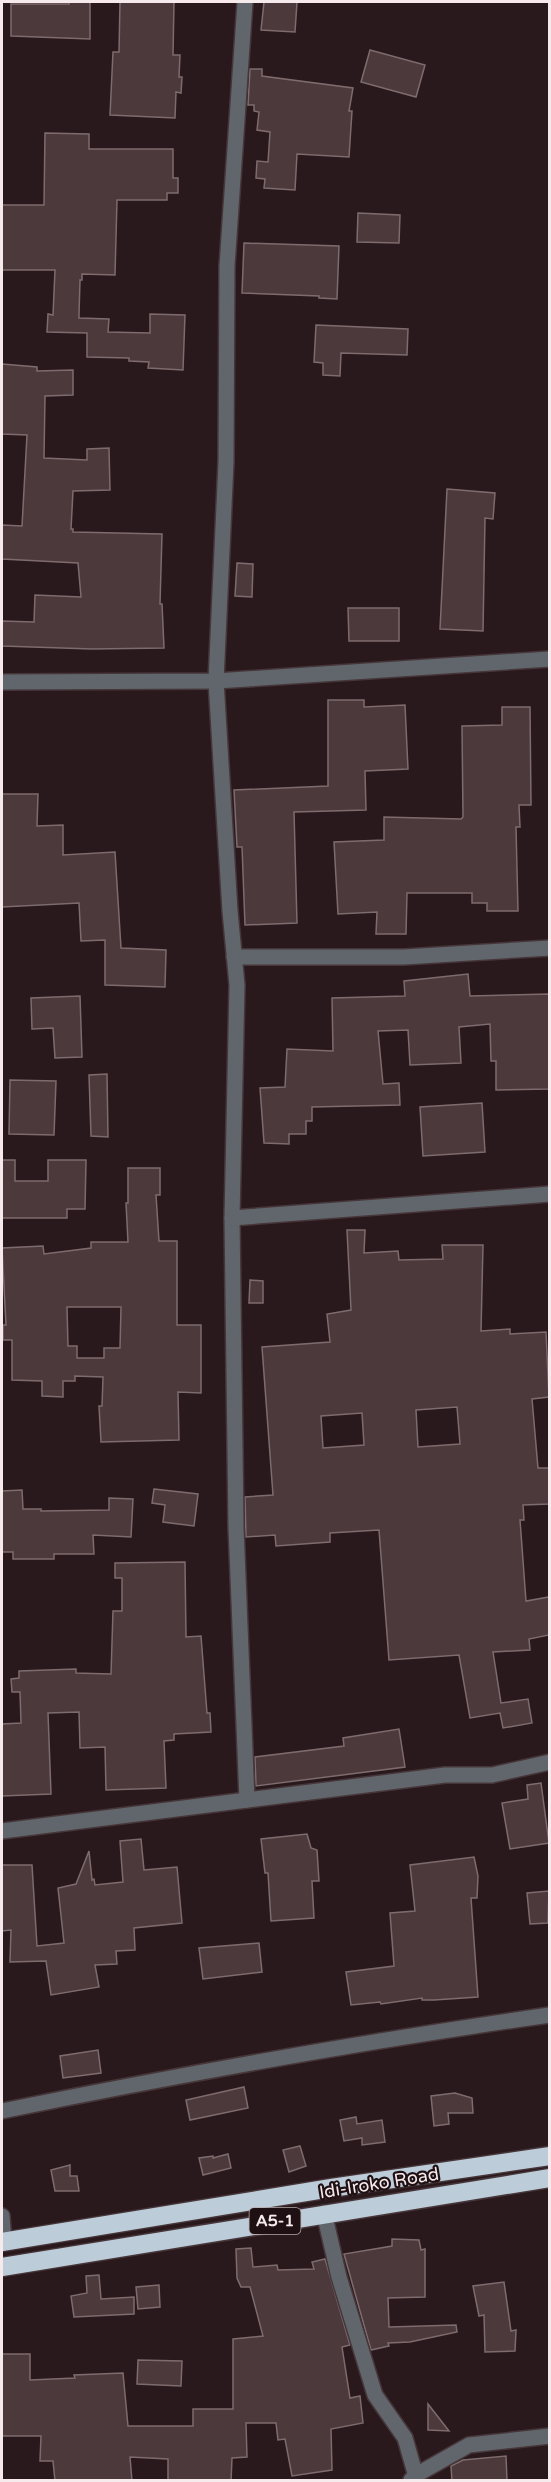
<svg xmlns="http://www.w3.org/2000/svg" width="551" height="2482" font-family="'Varela Round',sans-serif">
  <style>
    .building { fill: #4b393c; stroke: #7e6b6e; stroke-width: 1.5; fill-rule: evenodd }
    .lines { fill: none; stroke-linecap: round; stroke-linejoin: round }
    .street-casing { stroke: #463639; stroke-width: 18 }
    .highway-casing { stroke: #463639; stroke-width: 21 }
    .street { stroke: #60666b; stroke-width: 15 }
    .highway { stroke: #bdccd9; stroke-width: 18 }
    .labels { text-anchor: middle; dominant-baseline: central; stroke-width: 4.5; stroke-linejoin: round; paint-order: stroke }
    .shield { fill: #1f1013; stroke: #b6a9ab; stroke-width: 1.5 }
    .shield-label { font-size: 16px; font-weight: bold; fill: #f6eaec }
    .street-label { font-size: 18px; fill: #f6eaec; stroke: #1f1013 }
  </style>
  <rect width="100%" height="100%" fill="#29191c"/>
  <g class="building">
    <polygon points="69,2 90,2 90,39 11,36 11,4 69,4"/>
    <polygon points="120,2 174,2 173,55 180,55 179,77 182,77 181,93 176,92 175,118 110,115 113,52 119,52"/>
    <polygon points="264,2 297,2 295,32 261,30"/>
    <polygon points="370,50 425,65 416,97 361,82"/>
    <polygon points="250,69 262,69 262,76 353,88 349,111 352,111 349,157 297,154 295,190 264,188 265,179 256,178 257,161 268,162 270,132 257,130 259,112 254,111 254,105 248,105"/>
    <polygon points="45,133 89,134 89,149 173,149 173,178 178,178 178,193 167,193 167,200 117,200 115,275 82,274 82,280 80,280 79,315 79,318 109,319 108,332 150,333 150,314 185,315 183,370 148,368 149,362 129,361 129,358 87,357 87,333 47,332 48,314 53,315 55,270 2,270 2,205 44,205"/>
    <polygon points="358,213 400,215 399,243 357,242"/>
    <polygon points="244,243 339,246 337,299 319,298 319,296 242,293"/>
    <polygon points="316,325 408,329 407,355 341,353 340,376 323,375 323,363 314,362"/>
    <polygon points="2,364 37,367 37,371 73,370 73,395 45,396 44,458 87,460 87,449 109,448 110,490 73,491 71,529 73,529 73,532 162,534 160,604 162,604 164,648 92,649 2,646 2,621 34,622 35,595 81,597 78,563 2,559 2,525 22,526 27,435 2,434"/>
    <polygon points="447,489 495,493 493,519 485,518 483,631 440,629"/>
    <polygon points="237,563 253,564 252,597 235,596"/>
    <polygon points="348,608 399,608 399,641 349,641"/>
    <polygon points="328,700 364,700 364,707 405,705 408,769 365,771 366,810 294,812 297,923 245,925 242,847 237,847 234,790 328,786"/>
    <polygon points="502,707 530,707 531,805 519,805 520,827 516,827 518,911 487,911 487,903 472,903 472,893 407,893 406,934 376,934 377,912 338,914 334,842 384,840 384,817 461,819 463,817 462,726 502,725"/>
    <polygon points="2,794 38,794 37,826 63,825 63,855 115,852 121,948 166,950 165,987 105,985 105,940 81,941 79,903 2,907"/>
    <polygon points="468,974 470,996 549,994 549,1089 496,1090 496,1061 491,1061 490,1024 459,1027 461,1063 410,1065 408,1030 378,1031 383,1084 399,1083 400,1105 312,1107 312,1121 306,1121 306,1134 289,1134 289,1144 264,1143 260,1088 285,1087 287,1049 333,1051 332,998 405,996 404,981"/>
    <polygon points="80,996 82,1057 55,1058 53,1028 32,1029 31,998"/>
    <polygon points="107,1074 108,1137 91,1136 89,1075"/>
    <polygon points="10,1080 56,1081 54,1135 9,1134"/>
    <polygon points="482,1103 485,1152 423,1156 420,1107"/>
    <polygon points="2,1160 15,1160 15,1181 48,1181 48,1160 86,1160 85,1209 67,1209 67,1218 2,1218"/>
    <path d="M128,1168H160V1195H156L159,1241H177V1325H201V1393L178,1392L179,1440L101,1442L99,1406H102L103,1377L75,1376V1381H63V1397L42,1396V1381L12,1380V1340H3V1325H6L2,1248L43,1246L44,1254L91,1248V1242H128L126,1203H128ZM67,1307H121L120,1348H104V1358H77V1346H68Z"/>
    <path d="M347,1230H365L364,1253L398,1251L399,1260L443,1259L442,1245H483L481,1331L510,1329V1334L546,1332L549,1397L532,1399L538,1468H549V1504L523,1505L524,1520H520L526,1601L549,1597V1635L529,1639L530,1650L493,1652L501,1703L528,1699L532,1723L503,1728L500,1713L470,1718L459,1655L389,1660L379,1530L330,1533V1542L276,1546L275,1535L246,1537L245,1497L273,1495L262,1347L330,1342L327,1314L351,1310ZM457,1407L460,1444L418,1447L416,1410ZM362,1413L364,1445L323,1448L321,1416Z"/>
    <polygon points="250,1280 263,1281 263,1303 249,1303"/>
    <polygon points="154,1489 198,1494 194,1526 163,1522 165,1505 152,1503"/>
    <polygon points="22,1490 23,1509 41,1509 41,1511 109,1510 109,1498 133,1499 131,1537 93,1535 94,1554 54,1554 54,1559 13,1559 13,1552 2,1552 2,1491"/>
    <polygon points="185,1562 186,1637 201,1636 207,1713 210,1713 211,1732 174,1734 174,1740 164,1741 166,1788 106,1790 105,1747 80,1748 79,1712 48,1713 51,1794 2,1796 2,1724 21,1723 20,1692 12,1692 11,1679 19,1678 19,1671 76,1669 76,1673 111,1674 113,1611 122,1611 122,1578 115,1578 115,1563"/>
    <polygon points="399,1729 405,1767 256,1786 255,1757 344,1746 343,1738"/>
    <polygon points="541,1783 549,1843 510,1849 502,1803 528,1799 527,1785"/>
    <polygon points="307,1834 311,1848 317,1850 319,1881 312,1881 314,1918 271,1921 268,1873 265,1873 261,1839"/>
    <polygon points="141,1839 144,1870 177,1867 182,1923 134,1928 135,1950 116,1951 117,1964 95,1965 99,1987 51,1995 46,1961 10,1962 11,1930 2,1931 2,1865 32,1865 37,1946 64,1943 58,1888 76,1884 89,1851 92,1880 94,1879 95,1885 123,1882 120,1841"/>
    <polygon points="474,1857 478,1876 477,1898 471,1898 478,1997 434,2000 422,2000 422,1998 381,2004 380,2002 351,2005 346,1972 394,1966 390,1913 415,1911 410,1865"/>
    <polygon points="549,1891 548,1923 530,1924 527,1893"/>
    <polygon points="259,1943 262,1972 203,1979 199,1948"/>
    <polygon points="98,2050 101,2073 63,2078 60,2056"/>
    <polygon points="244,2087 248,2108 190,2120 186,2100"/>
    <polygon points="455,2093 472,2098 473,2113 448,2113 449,2124 434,2126 431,2096"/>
    <polygon points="356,2117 357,2124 382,2120 385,2142 362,2145 362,2138 344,2141 340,2120"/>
    <polygon points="300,2146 306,2166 289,2172 283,2150"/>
    <polygon points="228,2154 231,2168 203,2175 199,2158 213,2156 213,2158"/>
    <polygon points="70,2165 70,2176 77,2176 79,2191 55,2191 51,2170"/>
    <polygon points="392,2239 419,2240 421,2250 425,2249 425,2297 388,2298 389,2327 456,2325 457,2332 410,2342 388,2343 389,2346 371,2350 344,2254 392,2246"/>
    <polygon points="251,2248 253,2267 277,2265 278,2270 314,2269 312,2262 325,2259 350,2345 342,2347 350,2398 360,2396 363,2423 331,2429 332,2470 292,2476 285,2439 278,2440 276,2423 246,2423 247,2457 232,2458 231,2481 168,2481 168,2459 130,2457 132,2481 55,2481 53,2461 40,2461 41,2436 2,2436 2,2354 30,2354 30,2380 75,2378 74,2375 123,2373 128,2426 193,2426 193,2409 233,2409 233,2339 263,2336 250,2287 241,2287 237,2278 236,2249"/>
    <polygon points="99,2275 101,2299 134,2297 134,2314 74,2317 71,2296 87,2293 86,2276"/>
    <polygon points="504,2282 511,2331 516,2330 515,2351 485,2352 484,2315 479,2316 473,2286"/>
    <polygon points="159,2285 160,2307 138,2309 136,2287"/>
    <polygon points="138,2360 182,2361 181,2386 137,2384"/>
    <polygon points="428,2404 449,2431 428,2430"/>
    <polygon points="506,2456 507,2481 452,2481 451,2466 463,2460"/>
  </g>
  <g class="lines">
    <defs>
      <g id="street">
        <polyline points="245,2 227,266 226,462 216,681 230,911 237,985 232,1218 236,1527 247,1800"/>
        <polyline points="2,682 216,681 550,659"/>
        <polyline points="234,957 404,957 550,948"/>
        <polyline points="232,1218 550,1194"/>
        <polyline points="2,1831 445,1775 492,1775 550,1762"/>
        <path d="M2,2111C183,2074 366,2041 550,2015"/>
        <polyline points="324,2213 339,2277 375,2395 405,2438 417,2480"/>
        <polyline points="2,2216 4,2242"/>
        <polyline points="411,2480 416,2475 469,2445 550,2436"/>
      </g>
      <g id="highway">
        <polyline points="2,2242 331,2188 550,2156"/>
        <polyline points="2,2267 550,2178"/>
      </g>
    </defs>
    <use href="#street" class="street-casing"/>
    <use href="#highway" class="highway-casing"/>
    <use href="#street" class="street"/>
    <use href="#highway" class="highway"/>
  </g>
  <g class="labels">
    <rect class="shield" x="249.5" y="2208" width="51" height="26" rx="4.5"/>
    <g class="shield-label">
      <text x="275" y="2221">A5-1</text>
    </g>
    <g class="street-label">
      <text transform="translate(379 2183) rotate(-9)">Idi-Iroko Road</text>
    </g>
  </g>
  <rect width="551" height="2482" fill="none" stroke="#f6eaec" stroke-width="6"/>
</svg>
